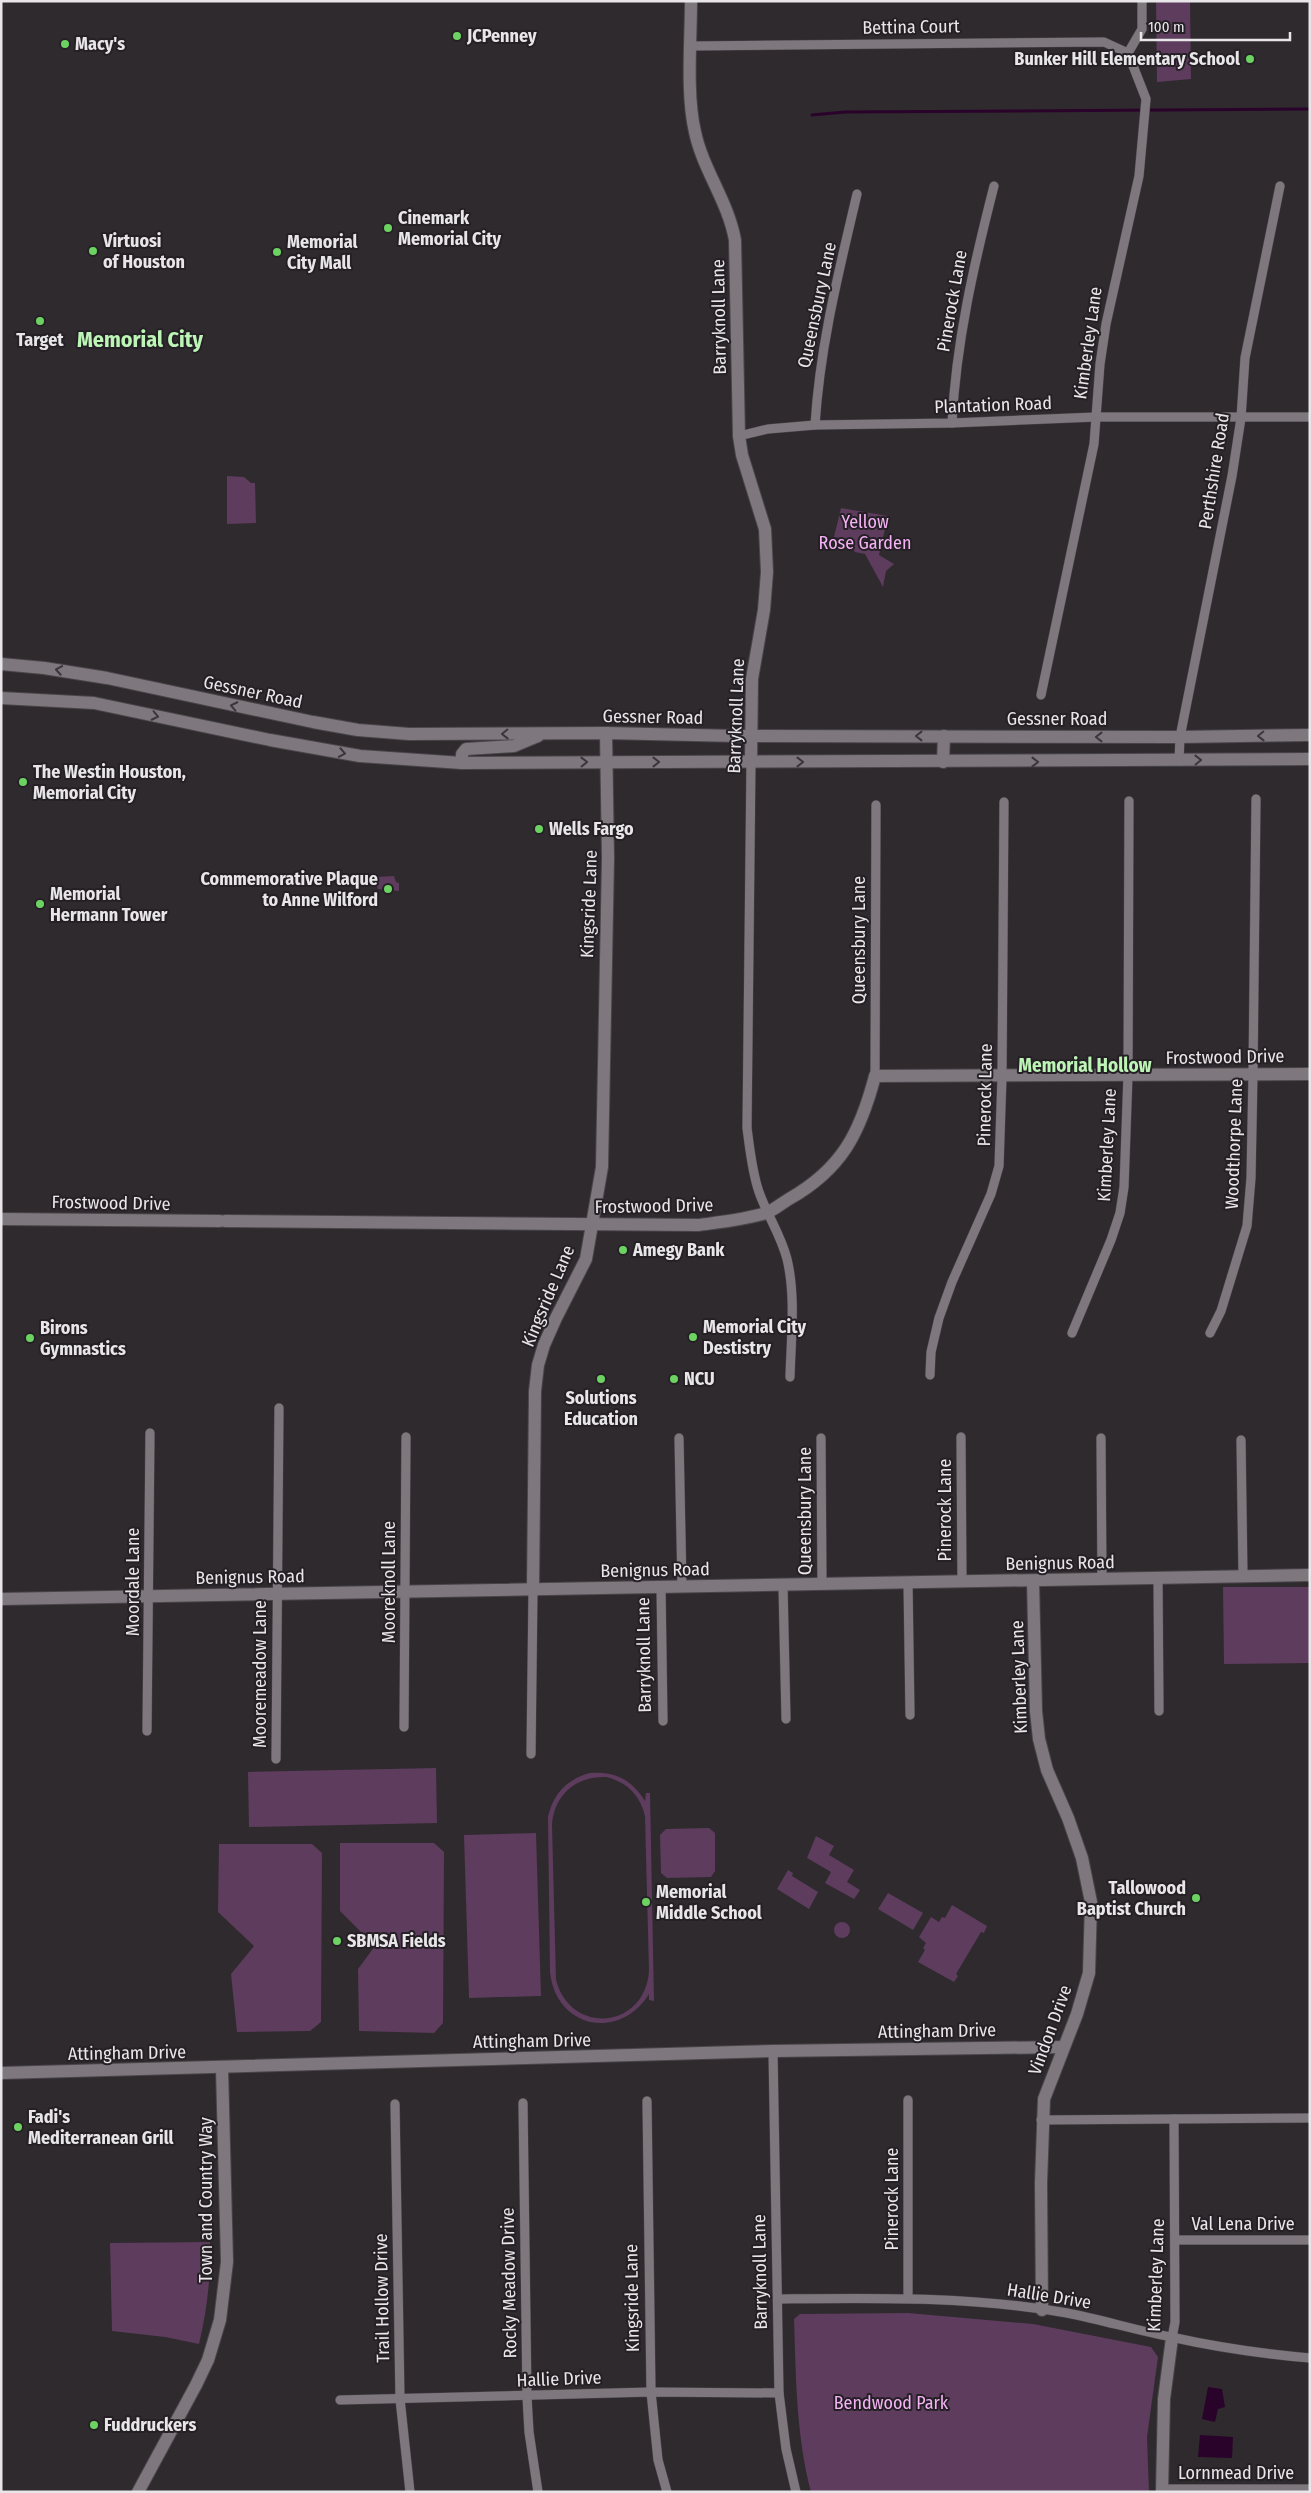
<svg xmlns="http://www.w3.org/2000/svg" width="1311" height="2493" font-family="'Fira Sans Condensed',sans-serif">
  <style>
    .green { fill: #5d3c5d; fill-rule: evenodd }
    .water { fill: #2a032b }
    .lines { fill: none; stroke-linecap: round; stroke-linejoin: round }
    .stream { stroke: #2a032b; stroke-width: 3 }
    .street-casing { stroke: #494549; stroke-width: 10 }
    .secondary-casing { stroke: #494549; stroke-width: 14 }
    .street { stroke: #7e787e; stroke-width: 9 }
    .secondary { stroke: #7e787e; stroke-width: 12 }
    .oneway { stroke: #3b363b }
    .poi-dot { fill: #6cd362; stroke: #252025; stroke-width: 2 }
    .labels { text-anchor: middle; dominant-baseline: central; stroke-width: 4; stroke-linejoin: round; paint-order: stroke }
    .street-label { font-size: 18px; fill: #e9e6e9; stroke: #252025 }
    .poi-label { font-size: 18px; font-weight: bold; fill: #e9e6e9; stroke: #252025; text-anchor: start }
    .park-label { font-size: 18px; fill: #f5b2f5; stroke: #252025 }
    .neighbourhood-label { font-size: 19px; font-weight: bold; fill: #bdf5b7; stroke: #252025 }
    .district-label { font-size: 22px; font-weight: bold; fill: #bdf5b7; stroke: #252025 }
  </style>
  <rect width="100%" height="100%" fill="#2f2a2e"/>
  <g class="green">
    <polygon points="1156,1 1190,1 1191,79 1157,82"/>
    <polygon points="227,476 244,477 251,483 255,483 256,523 227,524"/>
    <polygon points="841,508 888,516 879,555 894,564 886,571 883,587 865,554 855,552 847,539 834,537"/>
    <polygon points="394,876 396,882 399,883 399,891 378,889 376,883 377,877"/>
    <polygon points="1223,1587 1310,1587 1310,1663 1224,1664"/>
    <polygon points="436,1768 437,1823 249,1827 248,1772"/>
    <path d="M590,1773C615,1771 632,1780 645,1801L646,1793H650L654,2001L649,2000V1994C620,2041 556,2029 550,1972L548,1817C553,1794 567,1779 590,1773ZM606,1777C627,1782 640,1795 645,1816L649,1971C645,2029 571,2036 556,1980L552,1825C554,1795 576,1776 606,1777Z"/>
    <polygon points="709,1828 715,1833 715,1871 711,1877 667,1878 661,1873 660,1835 666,1829"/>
    <polygon points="536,1833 541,1996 469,1998 464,1835"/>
    <polygon points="816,1836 834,1846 829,1855 854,1870 847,1882 860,1890 854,1899 825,1883 831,1872 807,1858"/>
    <polygon points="340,1843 434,1843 444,1852 443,2023 434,2033 359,2031 358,1969 375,1946 340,1911"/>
    <polygon points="219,1844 312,1844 322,1853 321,2022 310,2031 237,2032 231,1974 254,1946 218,1912"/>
    <polygon points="788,1870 793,1873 792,1876 818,1892 809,1909 777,1889"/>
    <polygon points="888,1893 923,1913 913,1930 878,1909"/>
    <polygon points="952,1905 987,1926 984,1933 981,1932 956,1974 958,1976 954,1982 918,1962 925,1950 923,1948 926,1943 919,1937 931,1917 939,1922 942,1917 945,1918"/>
    <circle cx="842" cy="1930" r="8"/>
    <path d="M210,2242C211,2278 207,2310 199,2344L165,2337L112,2331L110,2243Z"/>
    <path d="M908,2313L1033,2324L1151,2347L1158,2357L1147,2437L1149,2492H811C796,2435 796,2377 794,2319L800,2314Z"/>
  </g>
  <g class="water">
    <polygon points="1208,2387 1222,2389 1225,2407 1218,2409 1215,2422 1202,2419"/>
    <polygon points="1200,2435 1233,2437 1232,2458 1198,2457"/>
  </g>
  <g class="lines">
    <polyline class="stream" points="812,115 845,112 1310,109"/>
    <defs>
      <g id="street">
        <polyline points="692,46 1104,42 1128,53"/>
        <path d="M952,423C956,342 974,264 994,186"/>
        <path d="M815,425C820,345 839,271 857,194"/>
        <polyline points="739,436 768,429 815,425 952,423 1096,417 1310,417"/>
        <polyline points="1041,695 1094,444 1100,364 1106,324 1139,176 1146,99 1128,53 1142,29 1142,1"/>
        <polyline points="1179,761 1180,737 1232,476 1241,418 1245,358 1280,186"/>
        <path d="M751,762L747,1128C750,1150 752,1172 759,1192C767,1215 781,1235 787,1259C796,1296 791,1339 790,1377"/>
        <polyline points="875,1076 876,805"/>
        <polyline points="1072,1333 1111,1240 1120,1213 1124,1187 1128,1075 1129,801"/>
        <polyline points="1210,1333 1221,1311 1247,1226 1251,1178 1253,1074 1256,799"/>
        <polyline points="930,1375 931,1352 939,1318 952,1282 991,1194 999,1166 1002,1077 1004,802"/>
        <polyline points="961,1437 962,1582"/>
        <polyline points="679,1438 682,1587"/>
        <polyline points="821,1438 822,1585"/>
        <polyline points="1101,1438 1102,1580"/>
        <polyline points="1241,1440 1243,1576"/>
        <polyline points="1158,1578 1159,1711"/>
        <polyline points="908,1583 910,1715"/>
        <polyline points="783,1586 786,1719"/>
        <polyline points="661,1587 663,1721"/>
        <polyline points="404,1727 406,1437"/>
        <polyline points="147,1731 150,1433"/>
        <polyline points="531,1754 533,1590"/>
        <polyline points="276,1759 279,1408"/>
        <polyline points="773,2051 779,2393 786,2449 796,2492"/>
        <polyline points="908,2100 908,2298"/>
        <polyline points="647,2101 651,2392 658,2460 667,2492"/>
        <polyline points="523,2103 527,2397 529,2432 538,2492"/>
        <polyline points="395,2104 400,2399 410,2492"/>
        <polyline points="1041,2120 1310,2118"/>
        <polyline points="1176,2240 1310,2240"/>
        <path d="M779,2299C875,2298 972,2296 1067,2313C1102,2320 1136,2330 1171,2337C1216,2347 1263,2354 1310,2358"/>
        <polyline points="1172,2338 1175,2322 1174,2119"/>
        <polyline points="340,2400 651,2392 779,2393"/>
        <polyline points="1162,2489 1310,2489"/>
      </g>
      <g id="secondary">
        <path d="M691,1C691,41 686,94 695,132C703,170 728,201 735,240L739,436L742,455L765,529L767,572L764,610L752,679L751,762"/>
        <polyline points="1,664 44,668 107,678 313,722 358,730 409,734 606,733 737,736 1180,737 1310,735"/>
        <polyline points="1,698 94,703 270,740 360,756 462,763 1310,759"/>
        <polyline points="943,762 944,736"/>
        <polyline points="462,763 462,754 466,749 514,746 538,736"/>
        <polyline points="1,1219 220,1221"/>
        <path d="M225,1221L698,1225C721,1222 744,1220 766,1213C774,1210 782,1203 789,1199C842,1169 860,1133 875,1076L1310,1074"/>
        <polyline points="1033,1581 1036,1711 1039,1739 1047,1770 1068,1818 1082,1858 1091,1902 1089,1973 1077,2014 1044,2099 1041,2183 1042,2310"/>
        <polyline points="533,1590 535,1391 538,1365 544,1345 556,1318 586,1259 602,1167 608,858 606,733"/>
        <polyline points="1,1599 1310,1575"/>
        <polyline points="1,2073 773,2051 1063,2047"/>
        <polyline points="138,2492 196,2385 208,2360 220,2320 227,2262 222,2068"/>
        <polyline points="1162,2492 1164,2399 1172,2338"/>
      </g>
    </defs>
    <use href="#street" class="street-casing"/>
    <use href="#secondary" class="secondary-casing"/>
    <use href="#street" class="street"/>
    <use href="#secondary" class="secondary"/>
  </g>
  <defs><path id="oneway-chevron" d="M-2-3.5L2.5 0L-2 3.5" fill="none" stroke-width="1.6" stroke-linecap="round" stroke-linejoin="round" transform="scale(1.25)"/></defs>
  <g class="oneway">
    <use href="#oneway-chevron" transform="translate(59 670) rotate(-170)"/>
    <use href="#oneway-chevron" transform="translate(234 706) rotate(-168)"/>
    <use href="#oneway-chevron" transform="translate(155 716) rotate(12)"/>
    <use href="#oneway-chevron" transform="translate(505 734) rotate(179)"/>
    <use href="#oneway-chevron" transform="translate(919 736) rotate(-180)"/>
    <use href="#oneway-chevron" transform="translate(1261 736) rotate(179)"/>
    <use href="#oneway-chevron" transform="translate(1099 737) rotate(-180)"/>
    <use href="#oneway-chevron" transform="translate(342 753) rotate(11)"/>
    <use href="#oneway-chevron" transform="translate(1198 760) rotate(-1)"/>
    <use href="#oneway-chevron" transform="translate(584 762) rotate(-1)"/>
    <use href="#oneway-chevron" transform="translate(656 762)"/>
    <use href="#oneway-chevron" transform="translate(800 762)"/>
    <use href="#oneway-chevron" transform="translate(1035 762)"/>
  </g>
  <g class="poi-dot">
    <circle cx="457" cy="36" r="5"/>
    <circle cx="65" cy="44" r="5"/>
    <circle cx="1250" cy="59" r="5"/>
    <circle cx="388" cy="228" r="5"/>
    <circle cx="93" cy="251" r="5"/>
    <circle cx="277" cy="252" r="5"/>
    <circle cx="40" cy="321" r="5"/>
    <circle cx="23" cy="782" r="5"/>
    <circle cx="539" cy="829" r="5"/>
    <circle cx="388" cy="889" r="5"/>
    <circle cx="40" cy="904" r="5"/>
    <circle cx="623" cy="1250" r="5"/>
    <circle cx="693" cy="1337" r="5"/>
    <circle cx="30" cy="1338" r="5"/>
    <circle cx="601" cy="1379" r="5"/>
    <circle cx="674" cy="1379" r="5"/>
    <circle cx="1196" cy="1898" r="5"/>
    <circle cx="646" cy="1902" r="5"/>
    <circle cx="337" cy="1941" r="5"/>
    <circle cx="18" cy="2127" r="5"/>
    <circle cx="94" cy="2425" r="5"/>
  </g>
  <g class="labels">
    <g class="street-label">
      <text transform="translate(911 27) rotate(-1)">Bettina Court</text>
      <text transform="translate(952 301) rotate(-80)">Pinerock Lane</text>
      <text transform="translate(817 305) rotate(-78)">Queensbury Lane</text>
      <text transform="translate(719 317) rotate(-91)">Barryknoll Lane</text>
      <text transform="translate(1088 343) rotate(-82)">Kimberley Lane</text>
      <text transform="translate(993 405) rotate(-2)">Plantation Road</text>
      <text transform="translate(1214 471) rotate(-81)">Perthshire Road</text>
      <text transform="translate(253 692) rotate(12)">Gessner Road</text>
      <text transform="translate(736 716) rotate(-88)">Barryknoll Lane</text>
      <text transform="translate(653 717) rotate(1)">Gessner Road</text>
      <text x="1057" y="719">Gessner Road</text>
      <text transform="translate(589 904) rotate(-88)">Kingsride Lane</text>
      <text transform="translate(859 940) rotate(-90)">Queensbury Lane</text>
      <text transform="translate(1225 1057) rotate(-1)">Frostwood Drive</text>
      <text transform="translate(985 1095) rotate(-89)">Pinerock Lane</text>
      <text transform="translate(1234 1144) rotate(-88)">Woodthorpe Lane</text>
      <text transform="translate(1107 1145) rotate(-87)">Kimberley Lane</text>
      <text transform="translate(111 1203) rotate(1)">Frostwood Drive</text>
      <text transform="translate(654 1206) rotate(-1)">Frostwood Drive</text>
      <text transform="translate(548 1296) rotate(-67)">Kingsride Lane</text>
      <text transform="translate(945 1510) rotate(-90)">Pinerock Lane</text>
      <text transform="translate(805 1511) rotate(-90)">Queensbury Lane</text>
      <text transform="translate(1060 1563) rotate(-1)">Benignus Road</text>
      <text transform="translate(655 1570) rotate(-1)">Benignus Road</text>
      <text transform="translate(250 1577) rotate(-1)">Benignus Road</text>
      <text transform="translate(133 1582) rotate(-90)">Moordale Lane</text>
      <text transform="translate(389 1582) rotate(-90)">Mooreknoll Lane</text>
      <text transform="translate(644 1655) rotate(-91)">Barryknoll Lane</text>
      <text transform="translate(260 1674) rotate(-90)">Mooremeadow Lane</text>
      <text transform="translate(1019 1677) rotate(-92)">Kimberley Lane</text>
      <text transform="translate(1050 2030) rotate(-70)">Vindon Drive</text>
      <text transform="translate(937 2031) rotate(-1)">Attingham Drive</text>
      <text transform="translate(532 2041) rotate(-1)">Attingham Drive</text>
      <text transform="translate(127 2053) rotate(-1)">Attingham Drive</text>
      <text transform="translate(892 2199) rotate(-90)">Pinerock Lane</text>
      <text transform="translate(206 2200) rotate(-90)">Town and Country Way</text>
      <text x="1243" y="2224">Val Lena Drive</text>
      <text transform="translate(760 2272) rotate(-91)">Barryknoll Lane</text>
      <text transform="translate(1156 2275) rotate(-88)">Kimberley Lane</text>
      <text transform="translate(509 2283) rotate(-91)">Rocky Meadow Drive</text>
      <text transform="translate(1049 2296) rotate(9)">Hallie Drive</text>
      <text transform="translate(382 2298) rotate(-91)">Trail Hollow Drive</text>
      <text transform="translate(632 2298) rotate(-91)">Kingsride Lane</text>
      <text transform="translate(559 2379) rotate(-2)">Hallie Drive</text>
      <text x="1236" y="2473">Lornmead Drive</text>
    </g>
    <g class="poi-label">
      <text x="467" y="36">JCPenney</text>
      <text x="75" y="44">Macy's</text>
      <text x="1240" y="59" text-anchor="end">Bunker Hill Elementary School</text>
      <text x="398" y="218">Cinemark<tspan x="398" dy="21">Memorial City</tspan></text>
      <text x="103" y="241">Virtuosi<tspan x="103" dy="21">of Houston</tspan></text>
      <text x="287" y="242">Memorial<tspan x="287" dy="21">City Mall</tspan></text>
      <text x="40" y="340" text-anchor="middle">Target</text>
      <text x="33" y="772">The Westin Houston,<tspan x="33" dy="21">Memorial City</tspan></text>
      <text x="549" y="829">Wells Fargo</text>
      <text x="378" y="879" text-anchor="end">Commemorative Plaque<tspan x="378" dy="21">to Anne Wilford</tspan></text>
      <text x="50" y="894">Memorial<tspan x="50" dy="21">Hermann Tower</tspan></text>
      <text x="633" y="1250">Amegy Bank</text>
      <text x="703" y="1327">Memorial City<tspan x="703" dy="21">Destistry</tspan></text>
      <text x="40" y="1328">Birons<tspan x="40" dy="21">Gymnastics</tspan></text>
      <text x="684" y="1379">NCU</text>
      <text x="601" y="1398" text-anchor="middle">Solutions<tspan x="601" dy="21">Education</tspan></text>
      <text x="1186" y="1888" text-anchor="end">Tallowood<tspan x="1186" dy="21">Baptist Church</tspan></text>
      <text x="656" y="1892">Memorial<tspan x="656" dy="21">Middle School</tspan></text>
      <text x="347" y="1941">SBMSA Fields</text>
      <text x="28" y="2117">Fadi's<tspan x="28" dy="21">Mediterranean Grill</tspan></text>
      <text x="104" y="2425">Fuddruckers</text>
    </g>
    <g class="park-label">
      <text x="865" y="522">Yellow<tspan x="865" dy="21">Rose Garden</tspan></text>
      <text x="891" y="2403">Bendwood Park</text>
    </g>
    <g class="neighbourhood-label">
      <text x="1085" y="1065">Memorial Hollow</text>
    </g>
    <g class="district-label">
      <text x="140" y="339">Memorial City</text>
    </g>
  </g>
  <rect width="1311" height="2493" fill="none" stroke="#e9e6e9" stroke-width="5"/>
  <path d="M1141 32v8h149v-8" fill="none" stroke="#e9e6e9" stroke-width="2.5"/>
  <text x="1148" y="32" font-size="15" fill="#e9e6e9" stroke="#252025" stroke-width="4" paint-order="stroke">100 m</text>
</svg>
